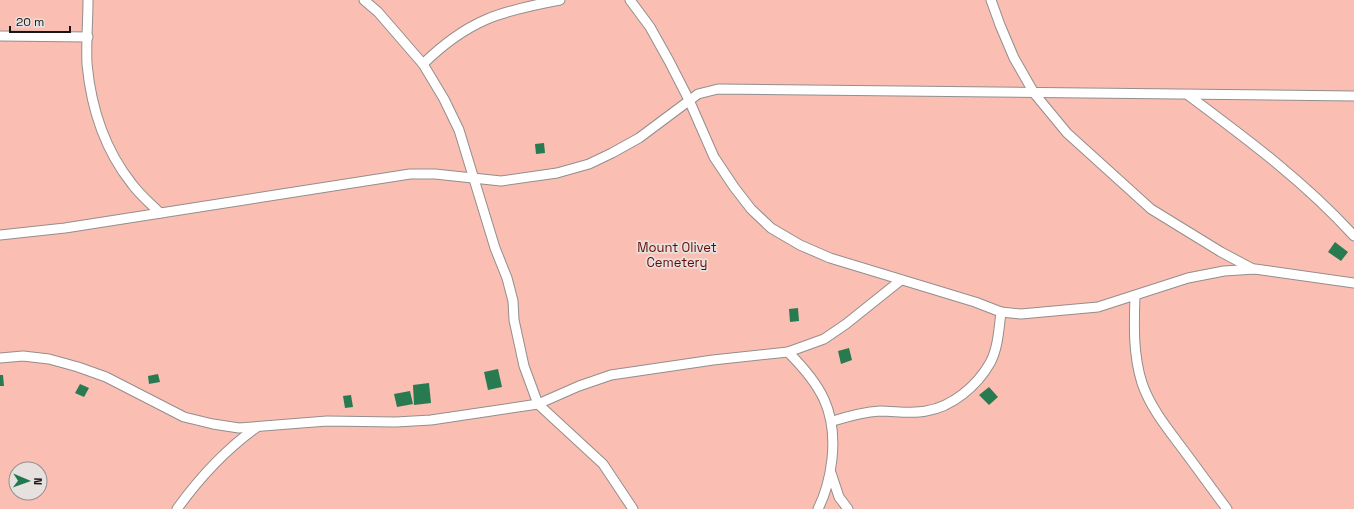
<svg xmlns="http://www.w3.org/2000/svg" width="1354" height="509" font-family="'Space Grotesk',sans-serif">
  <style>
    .green { fill: #fbbeb2; fill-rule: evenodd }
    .building { fill: #287a50 }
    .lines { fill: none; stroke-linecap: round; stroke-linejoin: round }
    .service-casing { stroke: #938e8d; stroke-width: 11 }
    .service { stroke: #fff; stroke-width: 9 }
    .labels { text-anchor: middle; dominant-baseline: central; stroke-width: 3.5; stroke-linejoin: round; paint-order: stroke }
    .park-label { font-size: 13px; fill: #660800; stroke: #e6e0df }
  </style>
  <rect width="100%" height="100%" fill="#e6e0df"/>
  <path class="green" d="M0,0H1354V509H0ZM16,469H40V493H16Z"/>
  <g class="building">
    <polygon points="544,143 545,153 536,154 535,144"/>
    <polygon points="1335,242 1348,252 1341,261 1328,252"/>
    <polygon points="798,308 799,321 790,322 789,309"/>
    <polygon points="849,348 852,360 841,364 838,351"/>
    <polygon points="498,369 502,387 488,390 484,372"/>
    <polygon points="158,374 160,382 149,384 148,376"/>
    <polygon points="0,375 3,375 4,386 0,386"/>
    <polygon points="429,383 431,403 414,405 413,385"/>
    <polygon points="80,384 89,388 84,397 75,393"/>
    <polygon points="989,387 998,397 989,405 979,395"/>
    <polygon points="410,391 413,404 397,407 394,394"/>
    <polygon points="351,395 353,407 345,408 343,396"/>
  </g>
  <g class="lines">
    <defs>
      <g id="service">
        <path d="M88,0C88,21 86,43 87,64C91,107 105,150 132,184C140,195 151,204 160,213"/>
        <polyline points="364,0 378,12 423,64 444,99 459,130 495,248 507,278 513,301 514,320 524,366 538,404 603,464 633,509"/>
        <polyline points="630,0 650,27 669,61 689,100 714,157 734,187 751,209 771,228 800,245 830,258 975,302 1001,312 1021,314 1098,307 1188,278 1224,271 1255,269 1354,283"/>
        <polyline points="991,0 1000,25 1014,58 1034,93 1067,133 1151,209 1221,252 1253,269"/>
        <polyline points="0,36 88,37"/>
        <path d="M423,64C468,20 500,11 560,0"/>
        <path d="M1188,95C1247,139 1305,182 1354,236"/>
        <polyline points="0,235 65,228 410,174 435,174 501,181 557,173 589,164 612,153 639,138 698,94 718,89 1354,96"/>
        <path d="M1135,296C1134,325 1133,355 1142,383C1150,407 1167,428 1182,448C1197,468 1212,489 1227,509"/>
        <path d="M788,352C821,385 837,411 832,459C830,477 826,493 818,509"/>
        <polyline points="0,358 23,356 49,359 78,367 106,377 184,417 213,424 239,428 327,421 396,422 431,420 538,404 579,386 611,375 713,360 788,352 824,339 846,324 901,280"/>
        <path d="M833,421C849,416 864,412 880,411C895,411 912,414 926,411C952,407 977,386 990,363C998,349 999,328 1001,312"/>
        <polyline points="831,473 839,497 848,509"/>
        <path d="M177,509C200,477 225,450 257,427"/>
      </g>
    </defs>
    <use href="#service" class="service-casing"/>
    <use href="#service" class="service"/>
  </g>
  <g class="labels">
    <g class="park-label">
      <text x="677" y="247">Mount Olivet<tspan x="677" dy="15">Cemetery</tspan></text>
    </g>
  </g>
  <g transform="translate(28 481) rotate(92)"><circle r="19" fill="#e6e0df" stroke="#948f8f"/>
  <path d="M0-3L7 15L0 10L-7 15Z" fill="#20794e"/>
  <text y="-6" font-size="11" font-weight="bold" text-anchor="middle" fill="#181616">N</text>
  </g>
  <path d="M10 26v6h60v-6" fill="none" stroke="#181616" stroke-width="2"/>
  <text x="16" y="26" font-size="12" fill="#181616" stroke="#e6e0df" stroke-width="3" paint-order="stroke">20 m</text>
</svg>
